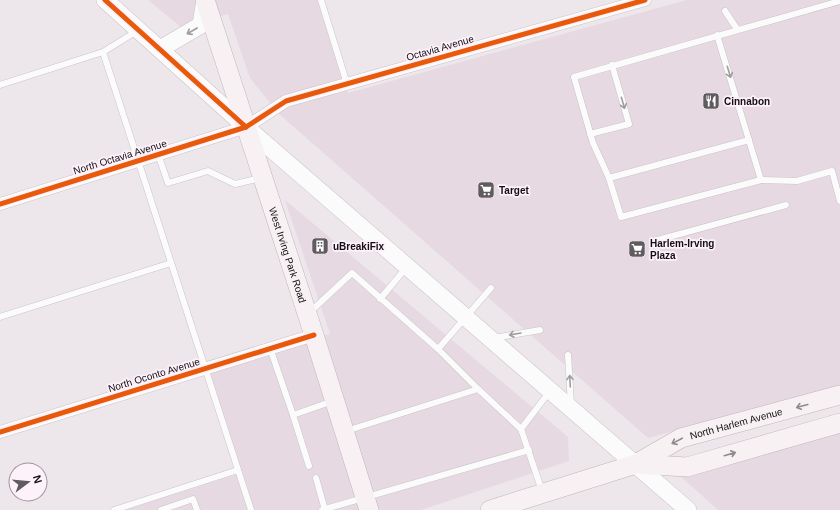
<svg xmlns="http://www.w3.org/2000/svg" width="840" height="510" font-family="Helvetica,sans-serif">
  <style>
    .built { fill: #e6d9e2 }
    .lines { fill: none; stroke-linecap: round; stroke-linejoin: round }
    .service-casing { stroke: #c9c4c8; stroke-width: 7 }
    .minor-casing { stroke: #c9c4c8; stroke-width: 13 }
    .secondary-casing { stroke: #c9c4c8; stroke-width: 18 }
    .primary-casing { stroke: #c0b4b9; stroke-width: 20 }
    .service { stroke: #fcfbfc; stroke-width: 6 }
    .minor { stroke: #fcfbfc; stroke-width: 12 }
    .secondary { stroke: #fcfbfc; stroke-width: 17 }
    .primary { stroke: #f7f1f3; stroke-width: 19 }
    .cycleway-casing { stroke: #fdf1fa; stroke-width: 8 }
    .cycleway { stroke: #e8590c; stroke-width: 5 }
    .oneway { stroke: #9f9d9e }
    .oneway2 { stroke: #908b8e }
    .labels { text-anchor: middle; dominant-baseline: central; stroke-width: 3.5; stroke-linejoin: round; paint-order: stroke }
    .street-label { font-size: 10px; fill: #130f12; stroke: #fdf1fa }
    .poi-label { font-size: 10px; font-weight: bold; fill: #130f12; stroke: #fdf1fa; text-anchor: start }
  </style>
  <rect width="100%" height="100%" fill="#ede7ec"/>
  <g class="built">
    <polygon points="148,0 318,0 348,93 687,0 840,0 840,386 648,438 278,113 250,78 228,14 181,27"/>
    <polygon points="285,200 568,437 569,461 421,510 125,510 241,473 208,369 330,334"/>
    <polygon points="840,430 840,510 718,510 680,476"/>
  </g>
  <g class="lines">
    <defs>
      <g id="service">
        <polyline points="321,0 347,84"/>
        <polyline points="725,11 737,29"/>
        <polyline points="717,35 761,180"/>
        <polyline points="103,52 251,510"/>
        <polyline points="0,85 103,52 137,31"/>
        <polyline points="590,134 629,124 612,65"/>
        <polyline points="749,140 609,178 593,143 574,77 840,1"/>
        <polyline points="158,154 168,183 208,171 235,184 261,178"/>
        <polyline points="609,178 621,217 761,180 797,181 832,171 840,201"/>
        <polyline points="654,241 786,205"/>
        <polyline points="380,299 406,268"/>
        <polyline points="310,312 352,273 438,349 478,389"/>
        <polyline points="0,317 171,263"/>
        <polyline points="494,338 540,330"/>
        <polyline points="270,348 293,415"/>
        <polyline points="438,349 491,288"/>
        <polyline points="568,355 571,405"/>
        <polyline points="346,431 478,389 521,429"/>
        <polyline points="309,466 293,415 333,401"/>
        <polyline points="316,478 325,510"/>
        <polyline points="542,491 521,429 550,391"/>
        <polyline points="114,510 238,470"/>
        <polyline points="161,510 193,499 197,510"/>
        <polyline points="322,510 529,450"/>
      </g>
      <g id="minor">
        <polyline points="0,204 246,127 286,101 645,0"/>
        <polyline points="0,432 314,335"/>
      </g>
      <g id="secondary">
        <polyline points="105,0 246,127 688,510"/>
        <polyline points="160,49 201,25 205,0"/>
      </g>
      <g id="primary">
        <path id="s1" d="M205,0L314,335L369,510"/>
        <polyline points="636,464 687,467 840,423"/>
        <path id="s2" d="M490,510L636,464L681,438L840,395"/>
      </g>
    </defs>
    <use href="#service" class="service-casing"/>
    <use href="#minor" class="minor-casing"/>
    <use href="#secondary" class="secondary-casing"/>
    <use href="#primary" class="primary-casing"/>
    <use href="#service" class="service"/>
    <use href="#minor" class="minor"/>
    <use href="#secondary" class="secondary"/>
    <use href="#primary" class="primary"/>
    <defs>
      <g id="cycleway">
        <polyline points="105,0 246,127"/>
        <polyline points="0,204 246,127 286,101 645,0"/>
        <polyline points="0,432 314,335"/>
      </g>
    </defs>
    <use href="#cycleway" class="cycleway-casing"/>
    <use href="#cycleway" class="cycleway"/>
  </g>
  <defs><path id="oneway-shaft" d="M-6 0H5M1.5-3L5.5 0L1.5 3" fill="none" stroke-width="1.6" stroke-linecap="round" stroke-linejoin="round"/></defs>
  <g class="oneway">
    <use href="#oneway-shaft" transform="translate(192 31) rotate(150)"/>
    <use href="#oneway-shaft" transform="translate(729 72) rotate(73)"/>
    <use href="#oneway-shaft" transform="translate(623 103) rotate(74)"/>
    <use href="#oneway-shaft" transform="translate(515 334) rotate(170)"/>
    <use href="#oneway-shaft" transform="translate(570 381) rotate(-93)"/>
  </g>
  <g class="oneway2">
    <use href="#oneway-shaft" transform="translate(802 406) rotate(165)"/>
    <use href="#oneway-shaft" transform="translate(677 441) rotate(152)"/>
    <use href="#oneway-shaft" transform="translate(730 454) rotate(-16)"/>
  </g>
  <defs>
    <symbol id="restaurant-square" viewBox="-11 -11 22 22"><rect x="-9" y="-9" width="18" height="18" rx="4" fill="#5f5b5e" stroke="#fdf1fa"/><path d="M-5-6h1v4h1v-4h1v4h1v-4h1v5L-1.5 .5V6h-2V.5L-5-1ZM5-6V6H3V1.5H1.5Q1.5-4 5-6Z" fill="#fff"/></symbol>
    <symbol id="supermarket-square" viewBox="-11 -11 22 22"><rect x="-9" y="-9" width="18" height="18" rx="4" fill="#5f5b5e" stroke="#fdf1fa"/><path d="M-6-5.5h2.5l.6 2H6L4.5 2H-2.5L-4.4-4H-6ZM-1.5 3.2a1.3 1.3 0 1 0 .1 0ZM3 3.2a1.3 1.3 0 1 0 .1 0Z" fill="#fff"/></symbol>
    <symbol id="building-square" viewBox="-11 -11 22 22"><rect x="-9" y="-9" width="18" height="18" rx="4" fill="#5f5b5e" stroke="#fdf1fa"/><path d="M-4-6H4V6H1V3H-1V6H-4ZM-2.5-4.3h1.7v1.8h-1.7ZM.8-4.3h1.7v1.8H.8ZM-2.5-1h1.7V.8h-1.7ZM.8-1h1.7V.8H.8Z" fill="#fff"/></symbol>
  </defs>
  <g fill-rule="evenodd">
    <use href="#restaurant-square" x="701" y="91" width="20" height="20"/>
    <use href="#supermarket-square" x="476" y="180" width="20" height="20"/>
    <use href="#building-square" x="310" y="236" width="20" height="20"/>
    <use href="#supermarket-square" x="627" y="239" width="20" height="20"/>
  </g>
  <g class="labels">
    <g class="street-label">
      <text transform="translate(440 48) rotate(-16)">Octavia Avenue</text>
      <text transform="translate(120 157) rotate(-17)">North Octavia Avenue</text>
      <text stroke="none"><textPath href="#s1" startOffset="268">West Irving Park Road</textPath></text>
      <text transform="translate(154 375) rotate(-17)">North Oconto Avenue</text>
      <text stroke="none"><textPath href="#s2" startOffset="262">North Harlem Avenue</textPath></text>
    </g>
    <g class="poi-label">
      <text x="724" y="101">Cinnabon</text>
      <text x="499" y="190">Target</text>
      <text x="650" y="243">Harlem-Irving<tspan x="650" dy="12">Plaza</tspan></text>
      <text x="333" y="246">uBreakiFix</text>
    </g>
  </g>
  <g transform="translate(28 482) rotate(74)"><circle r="19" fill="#fdf1fa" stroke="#9f979d"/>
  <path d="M0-3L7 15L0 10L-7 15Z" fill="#5f5b5e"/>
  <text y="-6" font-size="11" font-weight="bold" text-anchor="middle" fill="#130f12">N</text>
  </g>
</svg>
